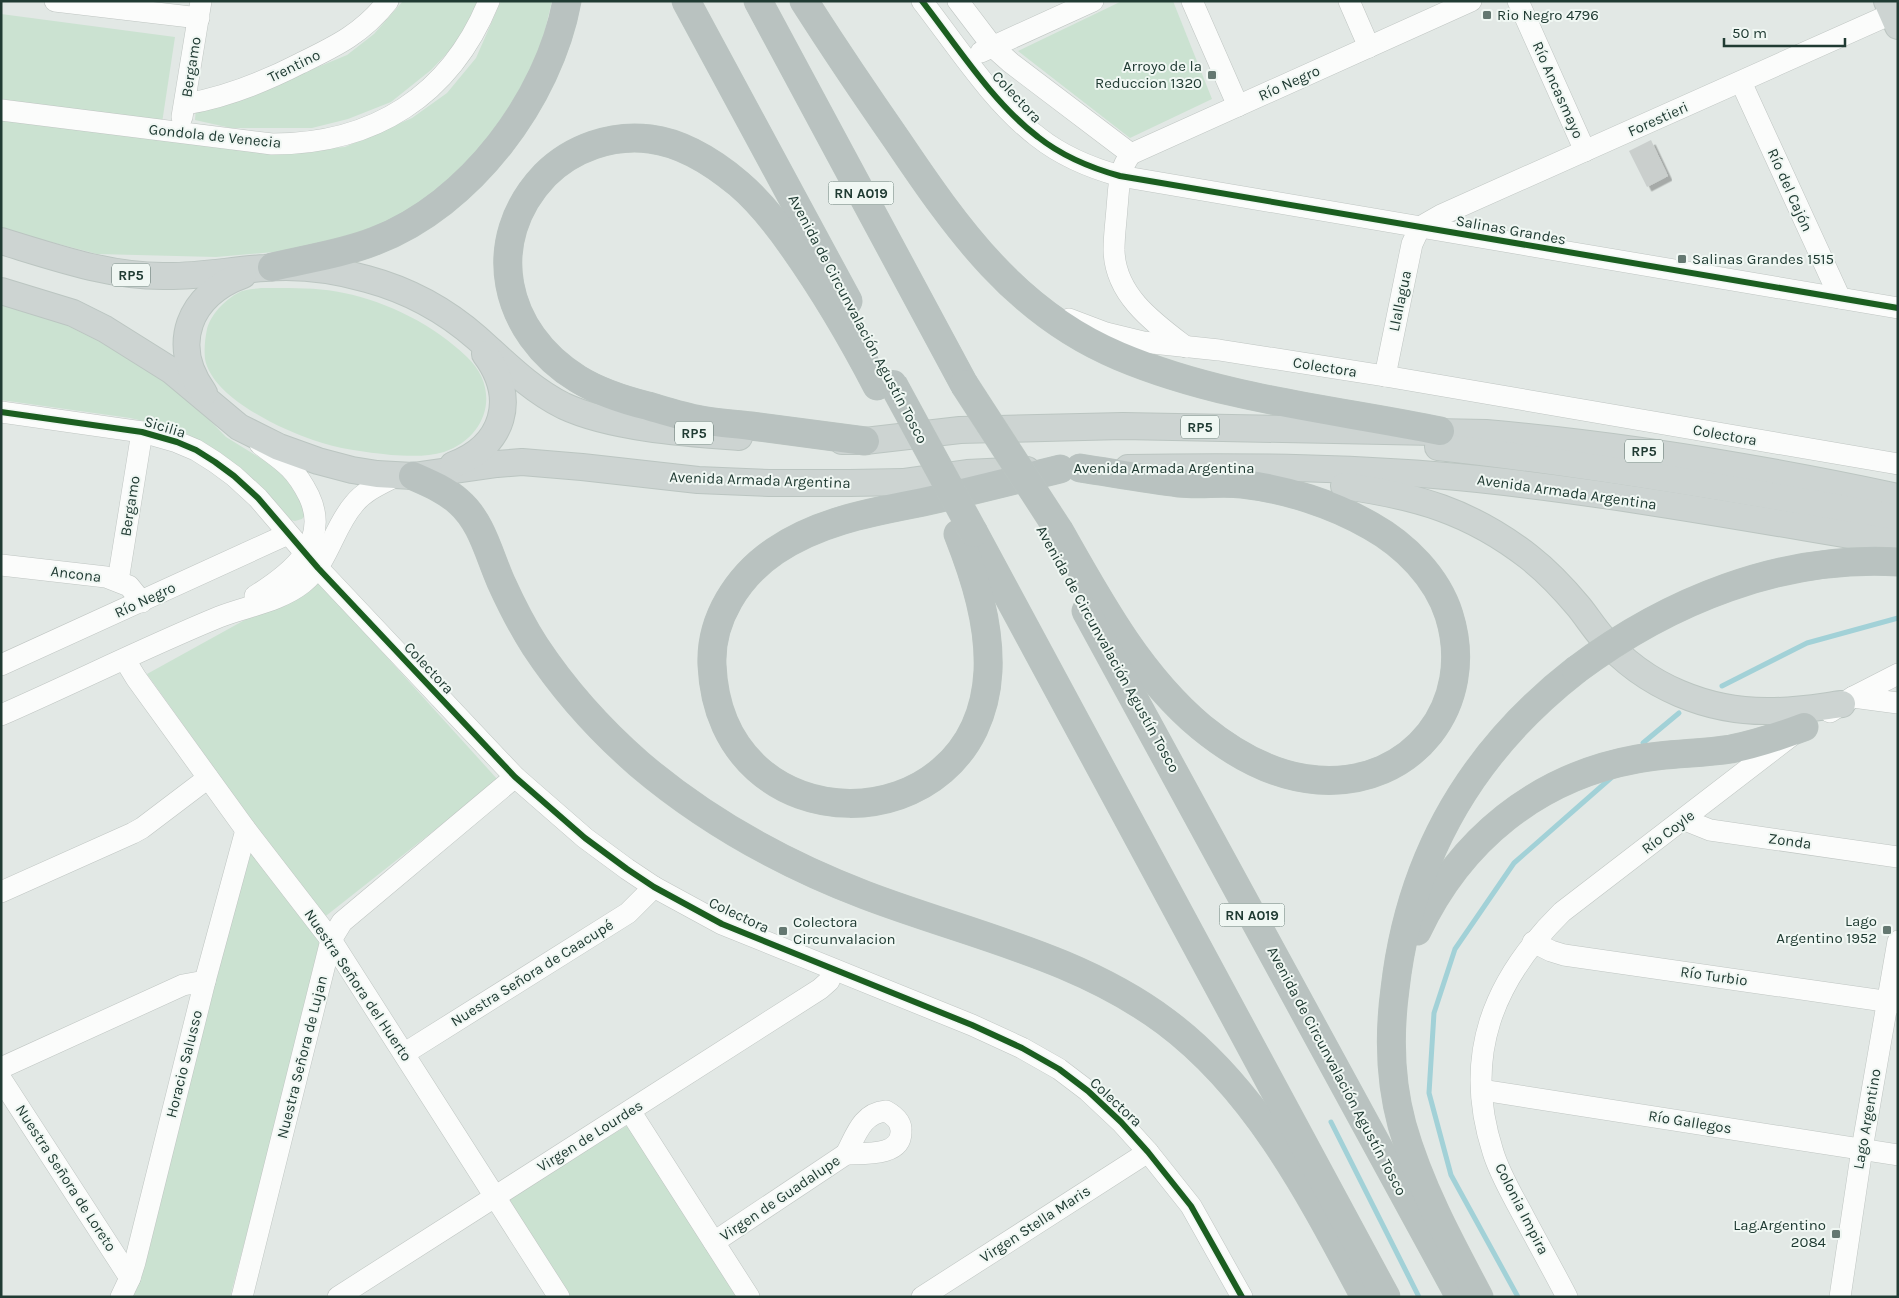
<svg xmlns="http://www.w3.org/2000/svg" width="1899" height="1298" font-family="Karla,sans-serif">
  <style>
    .green { fill: #cbe2d1 }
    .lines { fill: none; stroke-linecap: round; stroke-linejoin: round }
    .stream { stroke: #a2d1d7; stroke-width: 5 }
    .building { fill: #cacfcd; filter: url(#shadow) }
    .minor-casing { stroke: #bfc5c2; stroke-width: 22 }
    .major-casing { stroke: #bbc5c1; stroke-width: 28 }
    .highway-casing { stroke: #bbc5c1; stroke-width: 29 }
    .minor { stroke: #fbfcfb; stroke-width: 21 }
    .major { stroke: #cdd4d2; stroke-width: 26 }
    .highway { stroke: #b9c2c0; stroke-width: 28 }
    .highway-bridge-casing { stroke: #bbc5c1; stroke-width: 29; stroke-linecap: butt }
    .highway-bridge { stroke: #b9c2c0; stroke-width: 28 }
    .cycleway-casing { stroke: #f0f7f3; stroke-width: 9 }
    .cycleway { stroke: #1b5e20; stroke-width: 6 }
    .poi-dot { fill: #647871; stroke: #f0f7f3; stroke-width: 2 }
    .labels { text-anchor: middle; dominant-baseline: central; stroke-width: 4; stroke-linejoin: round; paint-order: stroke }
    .shield { fill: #f0f7f3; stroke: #5e736d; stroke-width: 1 }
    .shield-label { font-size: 14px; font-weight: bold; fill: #203b33 }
    .poi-label { font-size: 15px; fill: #203b33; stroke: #f0f7f3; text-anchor: start }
    .street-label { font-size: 15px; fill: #203b33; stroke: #f0f7f3 }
  </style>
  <defs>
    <filter id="shadow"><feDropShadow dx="4.5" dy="4.5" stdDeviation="0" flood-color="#0004"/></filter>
  </defs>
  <rect width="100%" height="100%" fill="#e2e8e5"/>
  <g class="green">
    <polygon points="403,1 479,1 477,9 454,46 431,70 391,102 348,119 312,128 231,128 195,120 196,108 226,105 347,55 374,34"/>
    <polygon points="501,1 552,1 540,51 498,129 439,194 407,216 309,249 216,257 97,254 1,229 1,115 284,152 345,147 412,118 447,93 476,58"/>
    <polygon points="1122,1 1173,1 1212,99 1130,138 1018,51"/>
    <polygon points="1,14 175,37 162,123 1,99"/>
    <path d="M261,288C288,288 317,287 344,293C388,302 434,325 467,357C501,389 488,437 444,452C428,457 408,456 391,455C365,452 338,449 313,440C280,429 212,397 205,359C204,349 205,339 207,329C211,313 228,297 242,291C248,289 255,289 261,288Z"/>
    <polygon points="1,302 87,331 183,393 226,437 289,476 306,514 302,519 295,521 286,519 220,454 179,429 130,418 1,400"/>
    <polygon points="317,580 498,780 322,919 147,674"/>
    <polygon points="249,852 254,853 321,942 322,948 230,1297 130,1297"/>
    <polygon points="630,1124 742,1297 569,1297 505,1199"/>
  </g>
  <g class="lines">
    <g class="stream">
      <polyline points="1722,686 1807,643 1898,618"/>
      <polyline points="1643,743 1679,713"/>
      <polyline points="1331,1122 1419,1297"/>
      <polyline points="1518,1297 1451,1175 1429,1093 1434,1013 1455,949 1514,863 1612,777"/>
    </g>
  </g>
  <polygon class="building" points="1651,140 1668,176 1647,187 1629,151"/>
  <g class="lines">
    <defs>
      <g id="minor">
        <polyline points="55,1 199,18"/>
        <path d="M922,1C957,46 993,103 1038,137C1062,156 1091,168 1120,176L1898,308"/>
        <polyline points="958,1 993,47 1011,63 1131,154"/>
        <polyline points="1192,1 1238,106"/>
        <polyline points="1349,1 1369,47"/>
        <polyline points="1518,1 1585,151"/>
        <polyline points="981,52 1093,1"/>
        <polyline points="1741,82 1840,298"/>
        <path d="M186,104C227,97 264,82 301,63C336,46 363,33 388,1"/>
        <path d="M1,110L272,144C374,144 450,96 489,1"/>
        <polyline points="182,117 201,1"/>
        <polyline points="1069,319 1106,333 1143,342 1219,350 1385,376 1898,464"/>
        <path d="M1186,347C1153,322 1115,295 1114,250C1114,236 1116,222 1117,208C1119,188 1118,170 1131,154L1471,1"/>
        <polyline points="1385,376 1412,244 1420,227 1441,215 1898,11"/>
        <polyline points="1,412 142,432 177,442 196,450 215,462 234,476 258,498 318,568 515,777 585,838 627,869 654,887 722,924 972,1025 1022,1048 1059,1069 1088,1091 1121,1122 1148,1152 1191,1206 1242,1297"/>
        <polyline points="1,565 106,577 129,586 142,602"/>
        <polyline points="118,581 142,432"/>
        <path d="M255,596C290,574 331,543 309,496C304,486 298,476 290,468C281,459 270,452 260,444"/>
        <polyline points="125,660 136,678 246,830 331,940 559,1297"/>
        <polyline points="1,665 288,534"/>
        <polyline points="1853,697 1898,703"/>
        <polyline points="1830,712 1853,697 1898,674"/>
        <path d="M1,715C74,683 146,647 219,617C247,606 279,602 303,583C329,562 333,528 354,504C365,490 383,483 398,475"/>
        <polyline points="1685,820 1710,830 1898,857"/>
        <polyline points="1,892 133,833 142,828 208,778"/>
        <polyline points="1533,942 1551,951 1564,955 1898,1003"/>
        <polyline points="405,1053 628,913 654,887"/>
        <polyline points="1,1068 183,985 205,981"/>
        <polyline points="1,1079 130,1278"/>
        <polyline points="1482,1090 1898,1155"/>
        <polyline points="630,1111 749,1297"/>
        <path d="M886,1111C895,1116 902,1122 901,1132C901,1157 863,1153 846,1154C856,1135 862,1113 886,1111Z"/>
        <polyline points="714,1242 846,1154"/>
        <polyline points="121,1297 130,1278 135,1262 205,981 246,830"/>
        <polyline points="242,1297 331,940 342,922 515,777"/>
        <polyline points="338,1297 820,989 829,981 834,970"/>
        <polyline points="922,1297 1148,1152"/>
        <path d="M1567,1297C1553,1270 1538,1243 1524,1217C1513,1196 1500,1175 1493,1152C1462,1056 1493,980 1562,912L1791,736"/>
        <polyline points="1840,1297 1862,1149 1898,941"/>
      </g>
      <g id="major">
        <polyline points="1887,1 1898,26"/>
        <path d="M1,241C54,257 107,276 163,276C197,277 231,270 265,268C299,265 335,270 367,279C408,290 445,310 477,338C505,363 530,389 564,406C611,428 686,433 739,437"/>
        <polyline points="1,291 73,313 105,329 172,371 239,427 279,447 318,461 352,470 377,474 413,476 497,464 522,462 582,467 698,480 769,483 850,483 903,482 967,473 1027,470"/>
        <path d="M204,393C169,345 189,294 243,275"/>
        <path d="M842,441H865L960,430L1123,426L1486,433C1625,445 1762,468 1898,497"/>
        <path d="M1438,447C1592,464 1745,491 1898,518"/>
        <path d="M453,465C504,446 518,398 485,354"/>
        <path d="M1128,468C1245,466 1362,467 1478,479C1619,494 1758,520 1898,543"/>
        <path d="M1344,486C1416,496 1470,511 1529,557C1547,571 1564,589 1579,607C1587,617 1594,628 1602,637C1645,687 1709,713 1774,711C1797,711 1819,707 1842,704"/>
      </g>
      <g id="highway">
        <polyline points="686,1 848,301"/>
        <polyline points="758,1 964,384"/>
        <path d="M804,1C834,48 865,94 897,140C957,229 1016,313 1119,356C1221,399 1332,409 1440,431"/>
        <path d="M272,267C306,259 342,254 375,241C470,205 549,99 567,1"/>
        <path d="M865,441C827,436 789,431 751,426C735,424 718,423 701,420C683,417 665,411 648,406C624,400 599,392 578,379C503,333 482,241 545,175C572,148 612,134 650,139C683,143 714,163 739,184C760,202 778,225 794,248C825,292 852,338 877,386"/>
        <path d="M413,476C429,483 446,490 459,502C482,522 489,555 501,582C511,604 522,626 535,646C564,690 599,729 639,764C705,820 784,864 865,895C967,934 1078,956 1166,1022C1258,1091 1312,1198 1365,1297"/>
        <path d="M1060,532C1099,601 1139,675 1201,727C1234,754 1275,777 1318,780C1413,787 1477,704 1449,615C1437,577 1405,545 1371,526C1333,504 1286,489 1242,484C1221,482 1200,485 1179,483C1146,479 1113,473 1080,468"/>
        <polyline points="974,533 1386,1297"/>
        <path d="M958,534C975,577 990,624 988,671C979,847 720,850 712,665C710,619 738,576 775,551C819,521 872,512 923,502C969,492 1015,480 1060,469"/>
        <polyline points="1086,611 1460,1297"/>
        <path d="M1417,931C1460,840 1537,777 1637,759C1668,753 1700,754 1731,749C1756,744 1780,736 1804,727"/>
        <path d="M1479,1297C1449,1241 1419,1185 1402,1125C1390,1081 1389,1034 1395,989C1410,857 1472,751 1576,670"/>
      </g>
    </defs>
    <use href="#minor" class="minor-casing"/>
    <use href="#major" class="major-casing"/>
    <use href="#highway" class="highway-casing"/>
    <use href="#minor" class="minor"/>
    <use href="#major" class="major"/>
    <use href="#highway" class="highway"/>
    <defs>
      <g id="highway-bridge">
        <polyline points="893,384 974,533"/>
        <polyline points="964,384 1060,532"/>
        <path d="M1576,670C1668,601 1781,555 1898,562"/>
      </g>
    </defs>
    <use href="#highway-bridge" class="highway-bridge-casing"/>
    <use href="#highway-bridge" class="highway-bridge"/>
    <defs>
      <g id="cycleway">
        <path d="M922,1C957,46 993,103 1038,137C1062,156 1091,168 1120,176L1898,308"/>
        <polyline points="1,412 142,432 177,442 196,450 215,462 234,476 258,498 318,568 515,777 585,838 627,869 654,887 722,924 972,1025 1022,1048 1059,1069 1088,1091 1121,1122 1148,1152 1191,1206 1242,1297"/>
      </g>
    </defs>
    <use href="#cycleway" class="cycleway-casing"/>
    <use href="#cycleway" class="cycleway"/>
  </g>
  <g class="poi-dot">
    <rect x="1482" y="10" width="10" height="10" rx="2.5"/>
    <rect x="1207" y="70" width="10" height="10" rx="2.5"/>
    <rect x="1677" y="254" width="10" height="10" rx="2.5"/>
    <rect x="1882" y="925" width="10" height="10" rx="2.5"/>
    <rect x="778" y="926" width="10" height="10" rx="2.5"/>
    <rect x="1831" y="1229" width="10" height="10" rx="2.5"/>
  </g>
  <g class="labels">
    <g class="shield">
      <rect x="828.5" y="181.5" width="65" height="23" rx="4"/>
      <rect x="112" y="263.5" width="38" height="23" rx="4"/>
      <rect x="1181" y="415.5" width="38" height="23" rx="4"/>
      <rect x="675" y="421.5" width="38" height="23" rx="4"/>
      <rect x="1625" y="439.5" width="38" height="23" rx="4"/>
      <rect x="1219.5" y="903.5" width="65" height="23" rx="4"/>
    </g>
    <g class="shield-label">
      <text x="861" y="193">RN A019</text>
      <text x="131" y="275">RP5</text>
      <text x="1200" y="427">RP5</text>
      <text x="694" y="433">RP5</text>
      <text x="1644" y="451">RP5</text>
      <text x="1252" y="915">RN A019</text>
    </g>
    <g class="poi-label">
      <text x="1497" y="15">Rio Negro 4796</text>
      <text x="1202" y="66" text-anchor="end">Arroyo de la<tspan x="1202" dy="17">Reduccion 1320</tspan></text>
      <text x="1692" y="259">Salinas Grandes 1515</text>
      <text x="1877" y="921" text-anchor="end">Lago<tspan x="1877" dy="17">Argentino 1952</tspan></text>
      <text x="793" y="922">Colectora<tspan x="793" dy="17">Circunvalacion</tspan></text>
      <text x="1826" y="1225" text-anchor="end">Lag.Argentino<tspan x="1826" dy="17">2084</tspan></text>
    </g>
    <g class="street-label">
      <text transform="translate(294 66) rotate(-26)">Trentino</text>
      <text transform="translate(191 67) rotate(-81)">Bergamo</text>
      <text transform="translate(1289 83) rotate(-24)">Río Negro</text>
      <text transform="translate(1558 90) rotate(66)">Río Ancasmayo</text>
      <text transform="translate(1017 97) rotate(47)">Colectora</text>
      <text transform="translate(1658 119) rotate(-24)">Forestieri</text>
      <text transform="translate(215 136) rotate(6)">Gondola de Venecia</text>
      <text transform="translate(1790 190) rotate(66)">Río del Cajón</text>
      <text transform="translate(1511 230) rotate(10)">Salinas Grandes</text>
      <text transform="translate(1400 301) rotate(-78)">Llallagua</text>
      <text transform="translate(858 319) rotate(62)">Avenida de Circunvalación Agustín Tosco</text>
      <text transform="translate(1325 367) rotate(9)">Colectora</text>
      <text transform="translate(165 427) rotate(17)">Sicilia</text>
      <text transform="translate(1725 435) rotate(10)">Colectora</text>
      <text x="1164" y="468">Avenida Armada Argentina</text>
      <text transform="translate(760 480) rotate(2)">Avenida Armada Argentina</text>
      <text transform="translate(1567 492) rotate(8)">Avenida Armada Argentina</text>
      <text transform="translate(130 506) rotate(-81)">Bergamo</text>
      <text transform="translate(76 574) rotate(7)">Ancona</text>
      <text transform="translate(145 600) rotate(-25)">Río Negro</text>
      <text transform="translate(1108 649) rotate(61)">Avenida de Circunvalación Agustín Tosco</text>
      <text transform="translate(429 668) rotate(47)">Colectora</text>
      <text transform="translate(1668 832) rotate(-37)">Río Coyle</text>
      <text transform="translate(1790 841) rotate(8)">Zonda</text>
      <text transform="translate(739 915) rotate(25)">Colectora</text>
      <text transform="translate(532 973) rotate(-32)">Nuestra Señora de Caacupé</text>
      <text transform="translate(1714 976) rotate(8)">Río Turbio</text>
      <text transform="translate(358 985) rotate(56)">Nuestra Señora del Huerto</text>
      <text transform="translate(302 1057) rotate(-76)">Nuestra Señora de Lujan</text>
      <text transform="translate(184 1064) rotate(-76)">Horacio Salusso</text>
      <text transform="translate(1337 1071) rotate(62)">Avenida de Circunvalación Agustín Tosco</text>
      <text transform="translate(1116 1102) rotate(43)">Colectora</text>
      <text transform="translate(1867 1119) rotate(-80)">Lago Argentino</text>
      <text transform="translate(1690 1122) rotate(9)">Río Gallegos</text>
      <text transform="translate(590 1136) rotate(-32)">Virgen de Lourdes</text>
      <text transform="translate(66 1178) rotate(57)">Nuestra Señora de Loreto</text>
      <text transform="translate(780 1198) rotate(-34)">Virgen de Guadalupe</text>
      <text transform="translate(1522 1209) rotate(63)">Colonia Impira</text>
      <text transform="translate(1035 1224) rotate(-33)">Virgen Stella Maris</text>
    </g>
  </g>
  <rect width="1899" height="1298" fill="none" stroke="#203b33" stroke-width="5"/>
  <path d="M1724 38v8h121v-8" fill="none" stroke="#203b33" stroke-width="2.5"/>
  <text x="1732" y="38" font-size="15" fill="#203b33" stroke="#f0f7f3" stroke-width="4" paint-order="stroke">50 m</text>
</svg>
